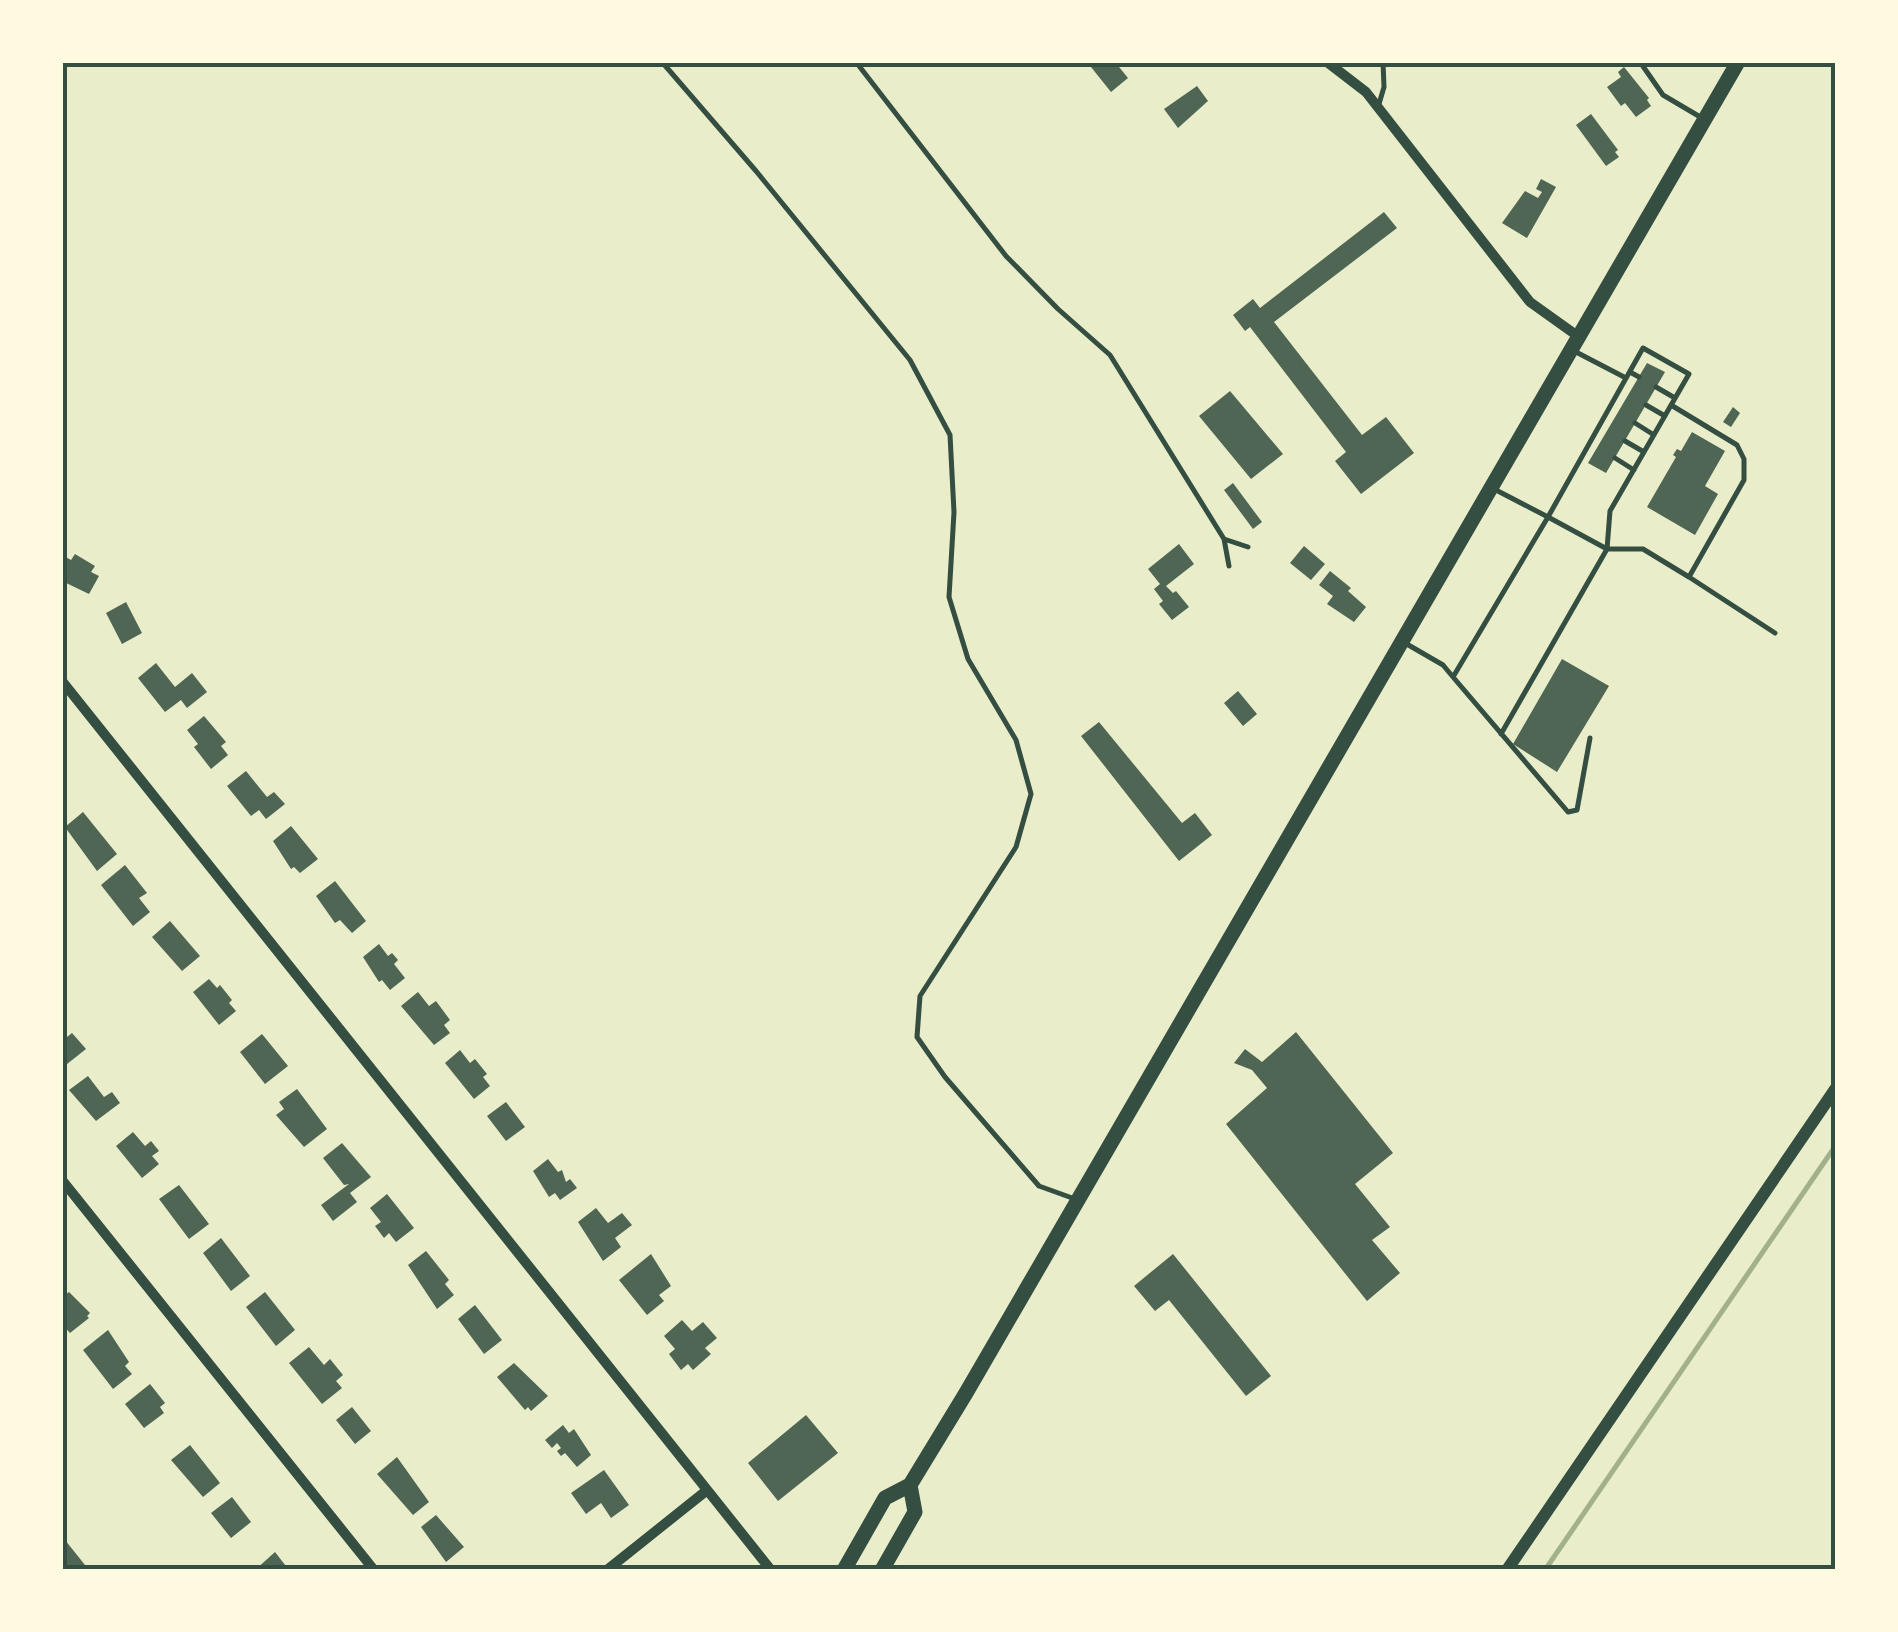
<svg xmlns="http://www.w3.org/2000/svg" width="1898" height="1632" viewBox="0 0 1898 1632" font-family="'Noto Sans',sans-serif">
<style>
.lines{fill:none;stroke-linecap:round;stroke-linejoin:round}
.stream{stroke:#a3b18a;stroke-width:5}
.building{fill:#4f6655}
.service{stroke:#344e41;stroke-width:5}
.minor{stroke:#344e41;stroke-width:10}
.tertiary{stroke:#344e41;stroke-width:12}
.primary{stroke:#344e41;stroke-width:15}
.neatline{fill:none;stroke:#344e41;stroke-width:4}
</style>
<rect width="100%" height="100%" fill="#e9edc9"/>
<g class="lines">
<!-- stream -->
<path class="stream" d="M1545,1570l291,-425"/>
</g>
<!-- building -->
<path class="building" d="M1087,62h28l13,16 -17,14z
M1624,67l25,31 -2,2 4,6 -15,11 -11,-14 -4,3 -14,-19 14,-10 -3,-5z
M1197,86l11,15 -30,27 -14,-19z
M1591,114l27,36 -3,2 4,5 -13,9 -30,-41z
M1541,179l15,8 -29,51 -25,-15 23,-32 13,7 4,-6 -6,-3z
M1384,212l13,16 -123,94 88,113 24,-18 28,36 -53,41 -26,-33 11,-9 -96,-125 -5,4 -12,-16 20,-16 7,9z
M1647,363l18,9 -59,101 -18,-10z
M1230,391l53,63 -32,25 -52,-63z
M1733,407l7,6 -9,14 -8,-5z
M1692,432l33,19 -20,35 13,8 -23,41 -48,-28 29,-50 -3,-2 4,-6 4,2z
M1233,483l29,39 -9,7 -29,-39z
M1179,544l15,20 -28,22 7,7 3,-2 13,16 -17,13 -13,-16 4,-3 -9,-12 6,-5 -12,-15z
M1304,546l21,18 -14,16 -21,-17z
M75,554l20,12 -4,6 8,4 -10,18 -27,-13v-26l9,5z
M1330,571l21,17 -3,3 18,16 -12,15 -27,-18 6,-8 -14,-11z
M126,602l16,31 -20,11 -16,-31z
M1562,659l47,27 -52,86 -44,-28z
M156,663l19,24 17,-14 15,19 -20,16 -6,-8 -16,12 -27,-34z
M1238,691l19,23 -14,12 -19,-23z
M204,716l22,26 -5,4 7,9 -17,14 -17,-22 4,-3 -11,-14z
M1099,722l83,101 13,-10 17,22 -33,26 -98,-125z
M246,771l21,26 7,-5 11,12 -19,15 -7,-9 -8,6 -24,-30z
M83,812l34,42 -20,17 -32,-44z
M291,826l27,33 -18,14 -6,-6 -3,2 -18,-28z
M125,865l22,28 -8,5 11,14 -17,14 -32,-41z
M335,881l31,40 -14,12 -12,-13 -5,3 -19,-27z
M170,921l30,35 -18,15 -30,-34z
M379,944l9,12 4,-3 6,7 -4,4 11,14 -15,12 -8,-10 -3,2 -16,-25z
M209,979l8,9 3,-3 12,15 -3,3 7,8 -17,14 -26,-33z
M418,992l11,14 7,-5 14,19 -6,5 6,8 -16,12 -33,-39z
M1296,1032l97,121 -38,31 35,43 -18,13 28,33 -33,28 -141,-177 41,-36 -15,-18 -18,-7 11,-14 17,13z
M72,1033l14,16 -24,19v-27z
M262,1034l26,32 -23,18 -25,-32z
M460,1050l10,13 5,-4 12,15 -4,3 7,9 -16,13 -29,-36z
M88,1076l16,21 8,-5 8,11 -24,18 -27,-31z
M297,1089l30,40 -23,18 -28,-32 8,-6 -5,-7z
M506,1102l19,25 -19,14 -19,-25z
M133,1132l12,14 6,-5 8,10 -7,5 7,8 -17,14 -26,-32z
M342,1143l29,34 -21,16 7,9 -24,19 -12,-16 28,-21 -5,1 -21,-27z
M548,1159l10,13 4,-2 4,12 4,-3 7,9 -17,12 -5,-7 -6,4 -16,-26z
M179,1185l30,39 -20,15 -30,-40z
M387,1194l27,34 -18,14 -7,-9 -5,5 -9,-12 6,-4 -11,-14z
M596,1208l12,15 14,-10 10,12 -17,13 6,9 -18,14 -25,-39z
M221,1238l29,38 -19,15 -28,-38z
M426,1251l23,29 -4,4 9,11 -17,14 -29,-44z
M651,1254l20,32 -12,9 5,6 -17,14 -28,-35z
M1173,1254l98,122 -25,20 -77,-96 -14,11 -21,-25z
M69,1292l21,21 -3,3 2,2 -19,15 -8,-9v-27z
M265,1292l30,38 -19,16 -30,-39z
M475,1305l27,35 -18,14 -26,-35z
M682,1320l10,11 11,-9 14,16 -12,10 6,6 -18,16 -5,-6 -7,6 -12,-16 6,-5 -11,-13z
M108,1330l21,32 -4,4 7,8 -19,15 -30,-39z
M309,1347l15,18 6,-6 13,16 -7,6 6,7 -20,16 -33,-41z
M514,1363l34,33 -17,15 -3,-4 -3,3 -28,-33z
M150,1384l15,19 -5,4 4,6 -20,15 -19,-24z
M352,1407l19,24 -16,13 -19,-24z
M806,1415l32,38 -60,48 -30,-38z
M563,1425l6,8 5,-4 17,26 -14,12 -12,-14 -4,3 -4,-5 4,-3 -4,-5 -5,5 -7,-8z
M190,1445l30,38 -17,14 -32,-37z
M397,1457l32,45 -16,13 -36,-41z
M604,1470l25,35 -18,13 -10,-15 -15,11 -15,-21z
M232,1497l19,25 -20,16 -20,-25z
M436,1515l28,32 -18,15 -25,-35z
M65,1540l24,30h-27z
M275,1552l14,18h-34z"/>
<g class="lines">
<!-- service -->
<path class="service" d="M662,62l94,109 154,189 40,75 4,77 -5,85 19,62 48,81 15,54 -15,53 -96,149 -3,41 28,40 94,109 36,13
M856,62l150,194 52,53 52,46 114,184
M1640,62l23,33 39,23
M1379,104l5,-17 -1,-25
M1576,352l50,26
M1630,372l9,5
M1656,387l19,11
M1646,405l19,11
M1635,423l19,12
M1625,441l19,11
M1615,458l19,12
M1494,489l54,28 95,-169 46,26 -79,137 -3,38h36l46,28 55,-97v-21l-7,-14 -66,-40
M1229,566l-5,-27 24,8
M1689,577l86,56
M1405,643l38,22 10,12 95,-160 59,32 -106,185
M1453,677l115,135 9,-2 13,-72"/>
<!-- minor -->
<path class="minor" d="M1327,62l39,30 164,210 49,35
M62,681l709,889
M62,1180l312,390
M607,1570l99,-79"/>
<!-- tertiary -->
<path class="tertiary" d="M1507,1570l329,-482"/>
<!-- primary -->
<path class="primary" d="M844,1570l41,-72 25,-13 56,-92 772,-1331
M882,1570l33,-58 -5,-27"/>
</g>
<!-- border -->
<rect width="1898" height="1632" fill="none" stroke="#fefae0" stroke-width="130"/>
<rect x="65" y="65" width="1768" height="1502" class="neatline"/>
</svg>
